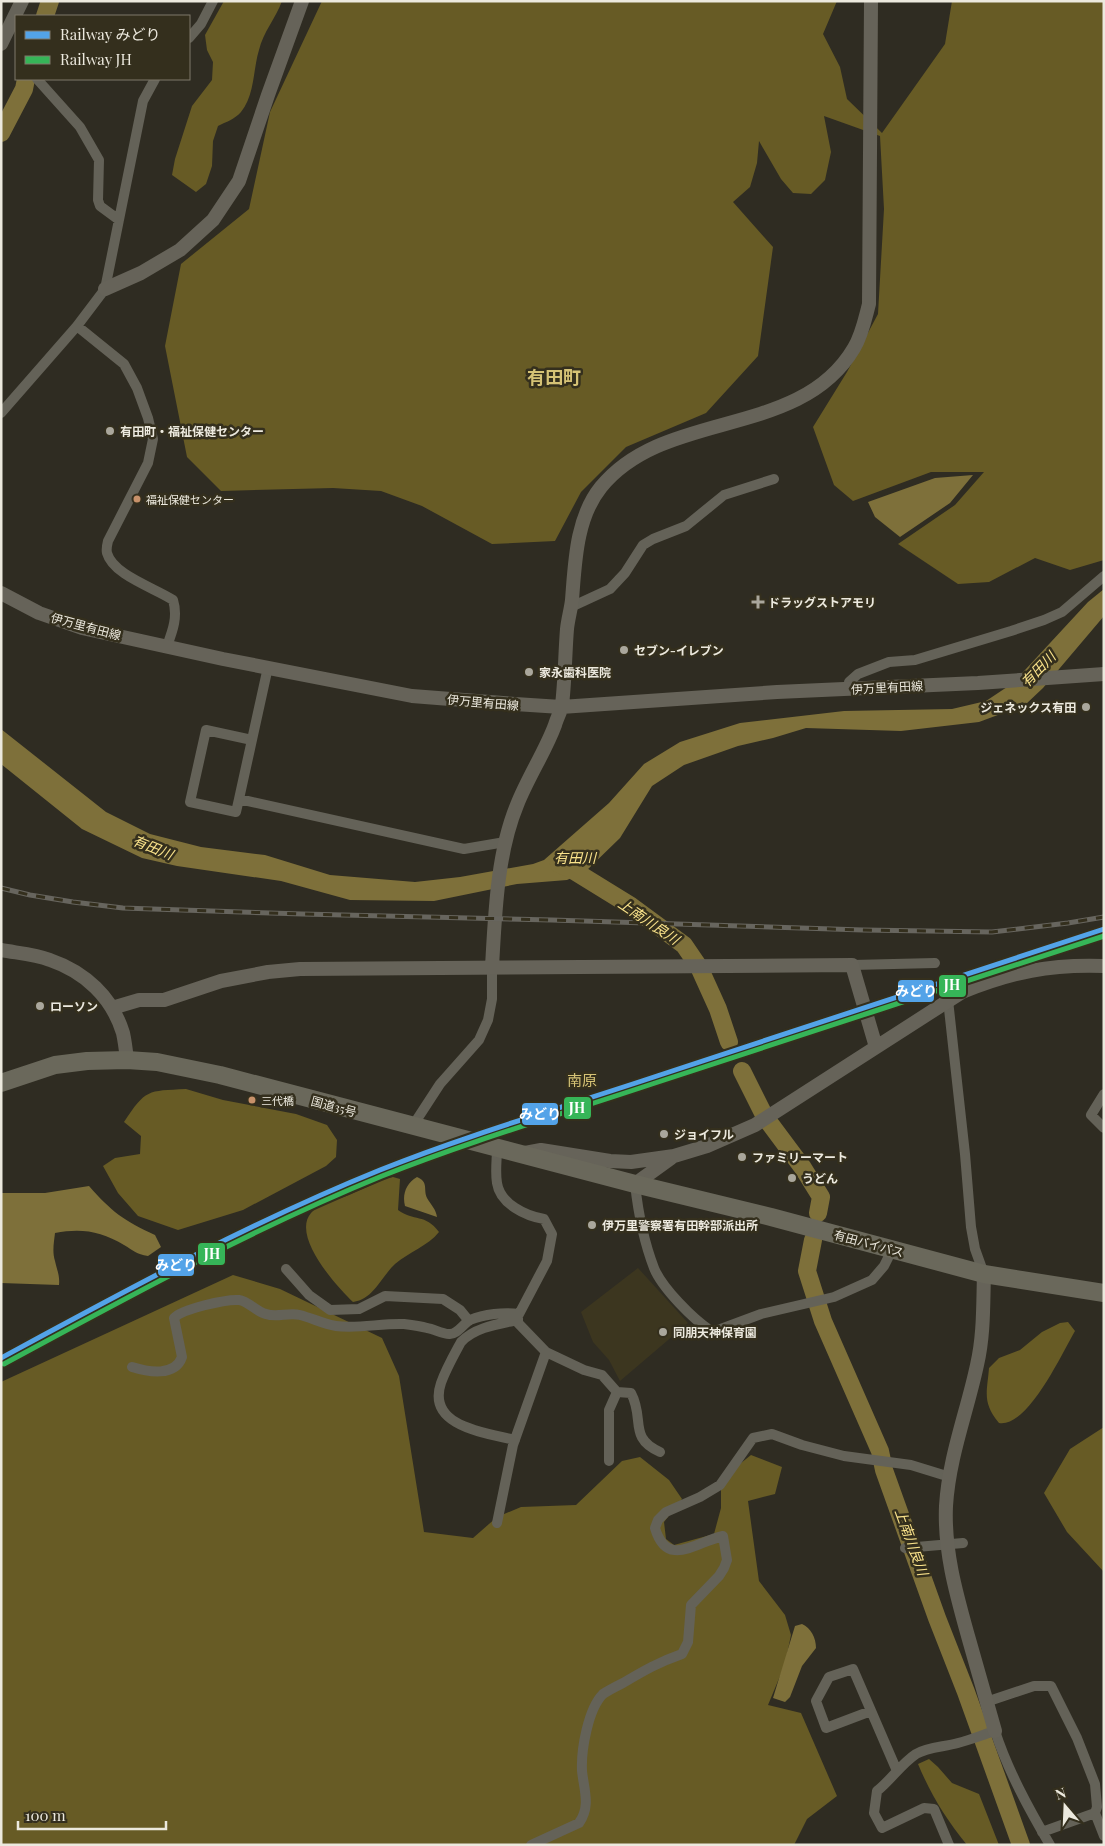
<svg xmlns="http://www.w3.org/2000/svg" width="1105" height="1846" viewBox="0 0 1105 1846" font-family="'Playfair Display','Noto Sans JP',serif">
<style>
.built{fill:#3c361f}
.forest{fill:#675b25}
.water{fill:#7e703a}
.lines{fill:none;stroke-linecap:round;stroke-linejoin:round}
.river{stroke:#7e703a;stroke-width:18}
.street{stroke:#646258;stroke-width:10}
.secondary{stroke:#666359;stroke-width:14}
.highway{stroke:#6a685b;stroke-width:18}
.rail-casing{stroke:#67655e;stroke-width:5}
.rail{stroke:#342f1d;stroke-width:3;stroke-dasharray:9;stroke-linecap:butt}
.rail-1-casing{stroke:#342f1d;stroke-width:9}
.rail-2-casing{stroke:#342f1d;stroke-width:9}
.rail-1{stroke:#53a3e8;stroke-width:5}
.rail-2{stroke:#36b558;stroke-width:5}
.poi-dot{fill:#aaa79c;stroke:#342f1d;stroke-width:2}
.bus-dot{fill:#c7916a;stroke:#342f1d;stroke-width:2}
.labels{text-anchor:middle;dominant-baseline:central;stroke-width:5;stroke-linejoin:round;paint-order:stroke}
.bus-label{font-size:11px;fill:#ece9de;stroke:#342f1d;text-anchor:start}
.poi-label{font-size:12px;font-weight:bold;fill:#ece9de;stroke:#342f1d;text-anchor:start}
.street-label{font-size:12px;fill:#ece9de;stroke:#342f1d}
.water-label{font-size:14px;font-style:italic;fill:#fae38b;stroke:#342f1d}
.quarter-label{font-size:15px;fill:#d5c275;stroke:#342f1d}
.district-label{font-size:18px;font-weight:bold;fill:#d5c275;stroke:#342f1d}
.line-badge{stroke:#342f1d;stroke-width:2}
.badge-label{font-size:14px;text-anchor:middle;font-weight:bold;fill:#fff}
</style>
<rect width="100%" height="100%" fill="#2f2c22"/>
<!-- built -->
<path class="built" d="M638,1268l50,55 -68,58 -11,-21 -16,-18 -12,-30z"/>
<!-- forest -->
<path class="forest" d="M224,1h58c-6,17 -19,31 -23,49 -6,19 -4,45 -18,62 -6,7 -15,10 -23,14l-5,15 -1,25 -6,18 -10,8 -24,-17 3,-16 17,-53 20,-26 1,-18 -6,-12 -2,-15z
M322,1h515l-14,33 17,33 7,32 35,34 63,-89 7,-43h152v559l-34,10 -35,-12 -46,24 -31,2 -60,-40 57,-39 29,-33h-53l-78,29 -19,-16 -21,-58 34,-55 31,-58 6,-105 -4,-73 -56,-20 7,36 -6,28 -14,14 -18,-1 -12,-14 -22,-38 -2,22 -7,24 -17,15 40,45 -15,109 -52,57 -80,34 -45,45 -26,49 -63,3 -70,-38 -41,-15 -48,-3 -112,3 -34,-34 -22,-111 16,-82 68,-55 21,-97z
M186,1089l37,11 73,14 31,11 10,15 -1,17 -10,9 -83,44 -65,20 -40,-14 -20,-23 -15,-27 12,-8 25,-4 1,-18 -17,-14c22,-33 23,-31 62,-33z
M393,1177l7,2 -2,31c16,12 27,3 41,22 -11,14 -30,20 -44,32 -14,13 -21,35 -42,38 -16,-15 -62,-66 -42,-89 8,-10 26,-13 38,-18 12,-5 24,-11 35,-16z
M233,1275l47,14 102,49 17,38 25,156 49,6 24,-21 24,-10 55,-2 46,-44 18,-4 29,23 13,19 -18,23 2,17 8,6 40,-11 7,-26v-29l30,-24 31,12 -7,27 -27,7 11,80 26,34 6,20 -6,29 -17,41 33,8 36,83 -30,23 -13,26h-793v-463z
M1068,1322l7,9c-13,22 -47,97 -76,92 -17,-21 -12,-30 -10,-55l10,-10 21,-8 22,-18 18,-9z
M1104,1427v145l-37,-40 -23,-39 26,-44z
M929,1759l9,8 14,16 27,11 20,51h-32c-21,-26 -36,-50 -49,-81z"/>
<!-- water -->
<path class="water" d="M973,475l-23,28 -50,34 -25,-20 -7,-15 67,-24z
M1104,589v27l-61,72 -18,17 -46,17 -78,9 -95,-3 -33,10 -35,8 -54,19 -32,21 -32,52 -35,34 -18,8 -50,4 -83,17 -84,-1 -69,-19 -104,-15 -35,-8 -60,-29 -81,-65v-35l105,83 44,22 51,13 64,8 65,20 85,7 45,-5 73,-13 11,-4 65,-57 35,-39 36,-22 60,-19 104,-12 108,-2 34,-8 27,-18 75,-81z
M417,1177c12,5 6,12 10,21 4,7 9,11 10,19l-32,-11c-3,-11 1,-23 12,-29z
M89,1186c23,26 34,34 66,49l6,12 -13,9c-12,-2 -14,-5 -24,-11 -23,-14 -43,-17 -69,-12 -1,9 -3,19 0,28 2,9 5,15 4,24l-58,-2v-90h44z
M802,1624c9,4 14,14 14,24l-14,18 -12,31 -5,5 -12,-4 22,-72z"/>
<g class="lines">
<!-- river -->
<path class="river" d="M45,16l5,-15
M1,133l23,-44 2,-10
M559,864l12,5 60,37 53,39 15,22 19,42 11,33
M742,1071l23,46 38,51 18,29 -3,16
M813,1240l-6,31 16,50 57,130 4,19 53,148 29,74 55,153"/>
<!-- street -->
<path class="street" d="M189,38l12,-14 12,-23
M37,79l43,48 19,33 -1,40 2,6 19,14
M77,326l47,38 13,24 11,30 5,21 -5,24 -40,78c-1,4 -2,8 -1,12 6,22 48,35 66,47 5,16 0,30 -6,46
M1,413l76,-87 28,-37 38,-188 12,-22
M571,607l39,-18 15,-16 18,-28 10,-6 33,-13 38,-31 50,-16
M268,667l-29,132 225,50 41,-7
M849,689v-7l9,-8 31,-12 26,-2 96,-29 33,-11 18,-8 42,-36
M239,799l-3,13 -46,-10 16,-72 46,10
M852,965l83,-2
M948,1000l17,154 6,73 4,22 9,25
M1104,1094l-13,21 13,13
M412,1127l28,-43 39,-44 9,-20 4,-21v-32
M497,1148c0,11 -2,24 0,35 3,21 29,33 47,36l8,15 -5,27 -29,55v7l28,29 38,18 18,5 15,17 14,1c14,26 -3,45 29,59
M635,1184c3,27 9,58 19,84 8,20 39,51 57,63l7,-1 43,-16 73,-17 38,-17 12,-14 4,-8 1,-10
M286,1269l23,26 21,15 29,-1 26,-13 58,3 17,11 9,11
M132,1367c16,5 43,10 50,-10l-8,-39c8,-9 52,-19 65,-18 9,1 18,12 27,14 11,4 22,-2 34,1 12,3 23,9 36,11 22,3 46,-3 68,-2 8,1 16,2 23,4 7,1 15,6 22,6 8,1 14,-10 21,-14 14,-6 34,-8 49,-6
M515,1440c-28,-7 -89,-13 -74,-57 5,-14 13,-28 20,-41 14,-15 38,-18 57,-22
M609,1461v-51l8,-18
M497,1523l16,-78 33,-93
M905,1548l58,-5
M986,1702l48,-16h17l26,52 18,46 2,23 -2,6 9,23
M871,1711l-45,17 -10,-27 13,-24 24,-8 44,102
M1042,1832l53,-19
M531,1845l48,-22c12,-17 5,-33 3,-52 -1,-21 6,-62 21,-77 6,-4 14,-8 20,-11 22,-13 36,-21 59,-29l6,-12 3,-37 28,-29 5,-8 3,-8 -4,-24c-27,6 -56,33 -68,-8l3,-8 8,-8 34,-15 20,-12 33,-47 19,-4 30,11 42,11 67,9 39,12
M949,1845l-15,-36 -10,-1 -42,20 -8,-15 3,-22c14,-11 24,-27 39,-37 12,-7 28,-7 42,-11 12,-3 24,-8 37,-12 13,40 34,78 55,114"/>
<!-- secondary -->
<path class="secondary" d="M1,44l21,-43
M105,289l36,-16 39,-23 33,-30 26,-39 29,-86 34,-94
M1,593l38,20 43,15 141,31 189,37 103,8 46,3 216,-15 201,-9 126,-9
M1,950c16,3 34,4 49,10 35,12 62,37 73,73 2,9 3,18 4,27
M492,967c3,-52 5,-114 25,-162 11,-28 28,-53 38,-80 2,-7 6,-14 7,-20 3,-25 3,-51 5,-76 1,-10 4,-20 5,-29 3,-38 4,-82 29,-113 64,-79 199,-47 253,-139 8,-13 11,-29 15,-44l2,-303
M112,1008l27,-8h25l57,-19 47,-9 32,-3 552,-4 24,82
M525,1153l16,-3 69,11 21,1 43,-6 33,-10 48,-21 207,-133c49,-20 88,-28 142,-26
M635,1184l36,-26
M984,1274c-1,31 0,61 -7,91 -10,47 -28,92 -31,141 -2,45 10,87 22,130 9,32 18,63 27,95"/>
<!-- highway -->
<path class="highway" d="M1,1083l54,-18 32,-4 40,-1 30,2 63,13 415,109 136,33 213,57 120,19"/>
<!-- rail casing -->
<g class="rail-casing">
<path id="rail" d="M1,888l29,7 43,7 50,6 179,6 250,6 311,10 129,2 76,-9 36,-6"/>
</g>
<!-- rail -->
<use href="#rail" class="rail"/>
<!-- rail-1 casing -->
<g class="rail-1-casing">
<path id="rail-1" d="M1,1358c124,-67 248,-135 379,-188 90,-36 184,-63 277,-94 149,-49 298,-98 447,-147"/>
</g>
<!-- rail-2 casing -->
<g class="rail-2-casing">
<path id="rail-2" d="M4,1364c124,-67 248,-135 378,-188 88,-35 180,-62 270,-92 151,-49 301,-99 452,-148"/>
</g>
<!-- rail-1 -->
<use href="#rail-1" class="rail-1"/>
<!-- rail-2 -->
<use href="#rail-2" class="rail-2"/>
</g>
<!-- markers -->
<g class="poi-dot">
<circle cx="110" cy="431" r="5"/>
<path d="M755.5 594.5h5v5h5v5h-5v5h-5v-5h-5v-5h5z"/>
<circle cx="624" cy="650" r="5"/>
<circle cx="529" cy="672" r="5"/>
<circle cx="1086" cy="707" r="5"/>
<circle cx="40" cy="1006" r="5"/>
<circle cx="664" cy="1134" r="5"/>
<circle cx="742" cy="1157" r="5"/>
<circle cx="792" cy="1178" r="5"/>
<circle cx="592" cy="1225" r="5"/>
<circle cx="663" cy="1332" r="5"/>
</g>
<g class="bus-dot">
<circle cx="137" cy="499" r="4.5"/>
<circle cx="252" cy="1100" r="4.5"/>
</g>
<g class="labels">
<!-- bus labels -->
<g class="bus-label">
<text x="146" y="499">福祉保健センター</text>
<text x="261" y="1100">三代橋</text>
</g>
<!-- poi labels -->
<g class="poi-label">
<text x="120" y="431">有田町・福祉保健センター</text>
<text x="768" y="602">ドラッグストアモリ</text>
<text x="634" y="650">セブン-イレブン</text>
<text x="539" y="672">家永歯科医院</text>
<text x="1076" y="707" text-anchor="end">ジェネックス有田</text>
<text x="50" y="1006">ローソン</text>
<text x="674" y="1134">ジョイフル</text>
<text x="752" y="1157">ファミリーマート</text>
<text x="802" y="1178">うどん</text>
<text x="602" y="1225">伊万里警察署有田幹部派出所</text>
<text x="673" y="1332">同朋天神保育園</text>
</g>
<!-- street labels -->
<g class="street-label">
<text transform="translate(86 626) rotate(15)">伊万里有田線</text>
<text transform="translate(887 687) rotate(-3)">伊万里有田線</text>
<text transform="translate(483 702) rotate(5)">伊万里有田線</text>
<text transform="translate(334 1106) rotate(15)">国道35号</text>
<text transform="translate(869 1243) rotate(15)">有田バイパス</text>
</g>
<!-- water labels -->
<g class="water-label">
<text transform="translate(1038 669) rotate(-46)">有田川</text>
<text transform="translate(153 847) rotate(22)">有田川</text>
<text x="575" y="857">有田川</text>
<text transform="translate(649 921) rotate(34)">上南川良川</text>
<text transform="translate(912 1542) rotate(70)">上南川良川</text>
</g>
<!-- quarter labels -->
<g class="quarter-label">
<text x="582" y="1080">南原</text>
</g>
<!-- district labels -->
<g class="district-label">
<text x="554" y="377">有田町</text>
</g>
</g>
<g class="line-badge">
<rect x="938" y="974" width="29" height="24" rx="5" fill="#36b558"/>
<rect x="897" y="979" width="38" height="24" rx="5" fill="#53a3e8"/>
<rect x="563" y="1096" width="29" height="24" rx="5" fill="#36b558"/>
<rect x="521" y="1102" width="38" height="24" rx="5" fill="#53a3e8"/>
<rect x="197" y="1242" width="29" height="24" rx="5" fill="#36b558"/>
<rect x="157" y="1253" width="38" height="24" rx="5" fill="#53a3e8"/>
</g>
<g class="badge-label">
<text x="952" y="990">JH</text>
<text x="916" y="996">みどり</text>
<text x="577" y="1113">JH</text>
<text x="540" y="1119">みどり</text>
<text x="212" y="1259">JH</text>
<text x="176" y="1270">みどり</text>
</g>
<!-- border -->
<rect width="1105" height="1846" fill="none" stroke="#ece9de" stroke-width="5"/>
<!-- legend -->
<rect x="15" y="15" width="175" height="65" fill="#342f1d" stroke="#7e796a"/>
<rect x="25" y="31" width="25" height="8" fill="#53a3e8" stroke="#7e796a"/>
<text x="60" y="40" font-size="15" fill="#ece9de">Railway みどり</text>
<rect x="25" y="56" width="25" height="8" fill="#36b558" stroke="#7e796a"/>
<text x="60" y="65" font-size="15" fill="#ece9de">Railway JH</text>
<!-- north arrow -->
<g transform="translate(1065 1806) rotate(341)" stroke="#342f1d" stroke-width="4" paint-order="stroke">
<path d="M0-4L9 19L0 12L-9 19Z" fill="#ece9de"/>
<text y="-8" font-size="14" font-weight="bold" text-anchor="middle" fill="#ece9de">N</text>
</g>
<!-- scale -->
<path d="M18 1821v8h148v-8" fill="none" stroke="#ece9de" stroke-width="2.5"/>
<text x="25" y="1821" font-size="15" fill="#ece9de" stroke="#342f1d" stroke-width="4" paint-order="stroke">100 m</text>
</svg>
